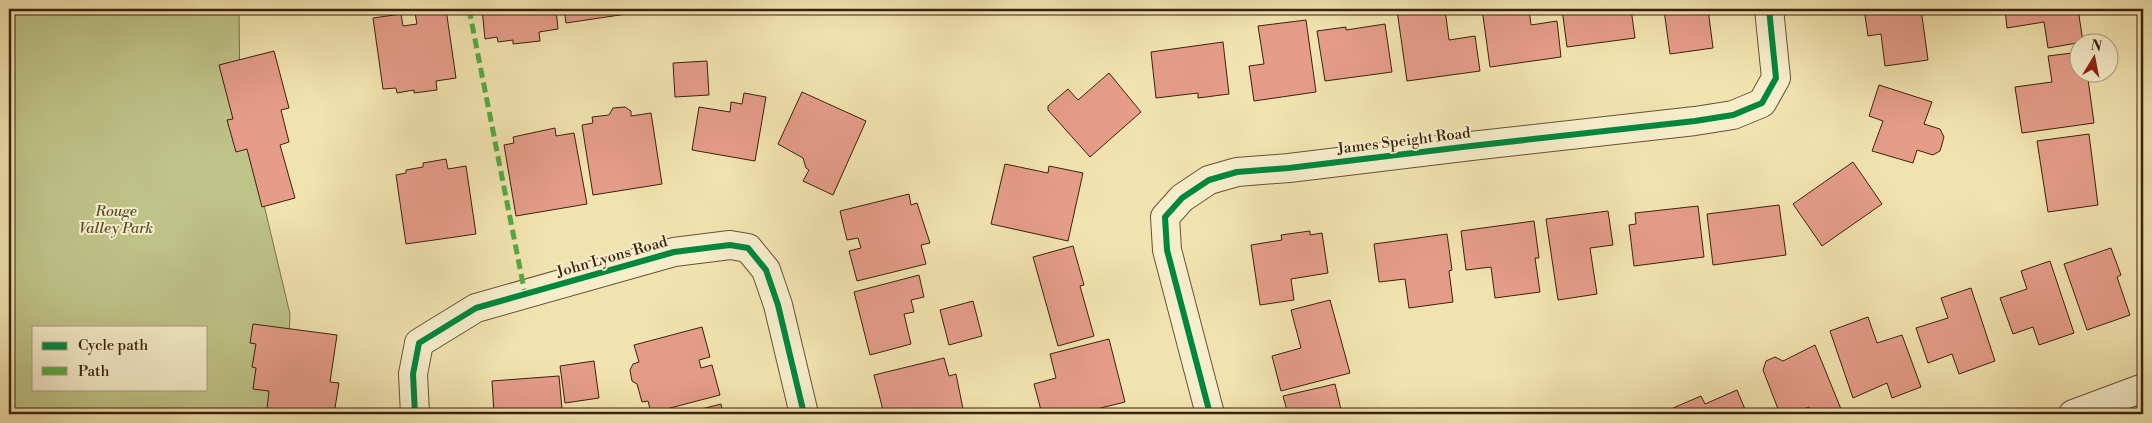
<svg xmlns="http://www.w3.org/2000/svg" width="2152" height="423" viewBox="0 0 2152 423" font-family="'Libre Bodoni',serif">
<style>
.green{fill:#bec388;stroke:#7c724c;fill-rule:evenodd}
.building{fill:#e59d89;stroke:#3b210f}
.lines{fill:none;stroke-linecap:round;stroke-linejoin:round}
.minor-casing{stroke:#685237;stroke-width:30}
.tertiary-casing{stroke:#685237;stroke-width:30}
.minor{stroke:#f6edcb;stroke-width:28}
.tertiary{stroke:#f6edcb;stroke-width:28}
.quiet{stroke:#55aa41;stroke-width:5;stroke-dasharray:10 5;stroke-linecap:butt}
.cycleway-casing{stroke:#f6edcb;stroke-width:9}
.cycleway{stroke:#00873e;stroke-width:6}
.labels{text-anchor:middle;dominant-baseline:central;stroke-width:4;stroke-linejoin:round;paint-order:stroke}
.street-label{font-size:15px;fill:#3b210f;stroke:#f6edcb}
.park-label{font-size:15px;font-style:italic;fill:#5c4a2d;stroke:#f6edcb}
</style>
<rect width="100%" height="100%" fill="#f1e3af"/>
<filter id="stains"><feTurbulence type="fractalNoise" baseFrequency=".004" numOctaves="4"/><feColorMatrix values="0 0 0 0 .2 0 0 0 0 .09 0 0 0 0 .02 0 0 0 .5 -.17"/></filter>
<radialGradient id="worn" r=".72"><stop offset=".6" stop-color="#630" stop-opacity="0"/><stop offset="1" stop-color="#630" stop-opacity=".3"/></radialGradient>
<!-- green -->
<path class="green" d="M9,9h230l1,95 50,210 -1,24 -13,45v31h-267zM34,327h172v62h-172z"/>
<!-- building -->
<path class="building" d="M446,9l10,69 -20,3 1,9 -23,3v-3l-17,3 -1,-5 -13,1 -10,-71 28,-4 2,12 14,-2 -2,-11z
M482,9h74l2,20 -19,3 1,9 -27,3v-4l-15,2 -1,-5 -12,2z
M564,9h75l1,3 -74,11z
M1408,9h37l4,31 26,-4 5,35 -73,10 -10,-71z
M1482,9h47l2,16 26,-4 4,36 -71,10z
M1562,9h69l4,29 -68,9z
M1650,9h58l5,39 -43,6 -6,-44 -13,2z
M1864,9h57l7,51 -43,6 -4,-32 -13,2z
M2005,9h73l5,33 -35,6 -4,-26 -37,6z
M1306,20l10,72 -62,9 -5,-35 15,-2 -6,-38z
M1385,24l7,48 -67,9 -8,-50 29,-4v3z
M1223,42l6,52 -31,4v-5l-42,5 -5,-46z
M274,51l15,57 -8,2 8,32 -9,3 15,53 -33,9 -15,-58 -11,3 -9,-32 6,-1 -14,-54z
M2080,52v20h7l7,51 -72,10 -7,-46 37,-5 -4,-26z
M707,61l2,34 -34,2 -2,-34z
M1109,73l32,39 -51,45 -42,-47v-4l20,-17 10,11z
M1879,85l53,17 -8,22 16,5 4,8 -4,14 -7,4 -16,-5 -4,13 -41,-12 11,-30 -14,-5z
M802,92l64,29 -33,74 -30,-14 6,-11 -3,-2 -3,-10 -25,-14z
M744,93l22,4 -11,64 -63,-11 7,-43 31,5 1,-10 11,2z
M625,107l6,4v5l20,-3 11,71 -69,11 -11,-70 11,-2 -1,-6 17,-2 4,-7z
M555,128l1,8 18,-3 13,71 -71,12 -12,-71 10,-2 -1,-6z
M2089,134l9,71 -50,7 -11,-71z
M446,159l2,10 18,-3 10,68 -70,10 -10,-69 10,-2v-3l17,-3v-4z
M1853,162l29,42 -60,42 -29,-42z
M1005,164l43,9 1,-7 34,7 -15,68 -77,-17z
M909,194l2,11 6,-2 13,40 -9,2 5,19 -69,17 -8,-30 12,-3 -3,-10 -11,2 -7,-29z
M1779,205l7,50 -73,10 -6,-51z
M1698,206l6,51 -70,9 -5,-41 7,-1 -1,-11z
M1608,211l5,34 -23,3 7,46 -39,6 -12,-81z
M1534,221l5,37h-4l5,34 -45,6 -4,-31 -25,3 -5,-39z
M1310,231v4l12,-2 6,40 -37,6 3,21 -34,5 -9,-60 31,-5 -1,-5z
M1447,234l5,36 -3,1 4,31 -44,6 -4,-29 -26,3 -5,-38z
M1073,246l11,39 -4,1 14,50 -36,10 -25,-89z
M2111,248l10,27 -4,2 13,38 -43,15 -23,-66z
M2050,261l24,72 -35,12 -6,-18 -20,7 -13,-36 27,-9 -6,-18z
M919,275l5,22 -13,3 3,12 -10,2 7,30 -41,11 -16,-63z
M1971,288l24,73 -36,13 -7,-20 -24,9 -12,-35 32,-10 -7,-20z
M1330,300l20,73 -69,18 -9,-35 29,-8 -10,-38z
M973,301l9,35 -33,9 -9,-35z
M1868,317l9,26 25,-8 19,52 -29,11 -5,-15 -34,15 -23,-67z
M253,324l84,11 -7,47 9,1 -5,31h-31l-36,-5 2,-18 -16,-2 3,-21 -4,-1 4,-23 -6,-1z
M702,327l8,30 -11,3 2,8 11,-3 8,30 -69,18 -3,-12 -6,1 -5,-18 -5,-3 -2,-11 3,-6 6,-2 -5,-17z
M1109,339l16,63 -49,12h-34l-8,-30 22,-6 -6,-24z
M1815,345l28,69h-31l-3,-7 -19,7h-10l-17,-44 3,-9 9,-4 8,4z
M944,358l5,18 7,-2 8,40h-80l-10,-39z
M594,361l5,37 -34,5 -5,-37z
M559,376l3,33 -20,2v3h-48l-2,-33z
M1335,384l7,30h-54l-5,-18z
M1737,390l10,24h-71l-3,-6 28,-12 4,8z
M721,404l2,10h-41z"/>
<g class="lines">
<!-- minor casing -->
<g class="minor-casing">
<path id="minor" d="M415,414l-2,-40 6,-31 57,-35 198,-56 56,-7 18,3 18,22 12,35 26,109
M1210,414l-43,-164 -2,-33 17,-19 27,-18 28,-8 52,-4 182,-22 224,-25 38,-6 29,-12 14,-25 -7,-69"/>
</g>
<!-- tertiary casing -->
<g class="tertiary-casing">
<path id="tertiary" d="M2073,414l70,-26"/>
</g>
<!-- minor -->
<use href="#minor" class="minor"/>
<!-- tertiary -->
<use href="#tertiary" class="tertiary"/>
<!-- quiet -->
<path class="quiet" d="M469,9l56,285"/>
<!-- cycleway casing -->
<g class="cycleway-casing">
<path id="cycleway" d="M415,414l-2,-40 6,-31 57,-35 198,-56 56,-7 18,3 18,22 12,35 26,109
M1210,414l-43,-164 -2,-33 17,-19 27,-18 28,-8 52,-4 182,-22 224,-25 38,-6 29,-12 14,-25 -7,-69"/>
</g>
<!-- cycleway -->
<use href="#cycleway" class="cycleway"/>
</g>
<g class="labels">
<!-- street labels -->
<g class="street-label">
<text transform="translate(1404 141) rotate(-7)">James Speight Road</text>
<text transform="translate(612 257) rotate(-16)">John Lyons Road</text>
</g>
<!-- park labels -->
<g class="park-label">
<text x="116" y="211">Rouge<tspan x="116" dy="17">Valley Park</tspan></text>
</g>
</g>
<!-- margin -->
<rect width="2152" height="423" fill="none" stroke="#f1e3af" stroke-width="30"/>
<rect x="10" y="10" width="2132" height="403" fill="none" stroke="#3b210f" stroke-width="2.5"/>
<rect x="15" y="15" width="2122" height="393" fill="none" stroke="#3b210f"/>
<!-- legend -->
<rect x="32" y="326" width="175" height="65" fill="#f6edcb" stroke="#ab9b80"/>
<rect x="42" y="342" width="25" height="8" fill="#00873e" stroke="#ab9b80"/>
<text x="78" y="350" font-size="15" fill="#3b210f">Cycle path</text>
<rect x="42" y="367" width="25" height="8" fill="#55aa41" stroke="#ab9b80"/>
<text x="78" y="376" font-size="15" fill="#3b210f">Path</text>
<!-- north arrow -->
<g transform="translate(2094 58) rotate(10)"><circle r="24" fill="#f6edcb" stroke="#ab9b80"/>
<path d="M0-4L9 19L0 12L-9 19Z" fill="#8f2418"/>
<text y="-8" font-size="14" font-weight="bold" text-anchor="middle" fill="#3b210f">N</text>
</g>
<rect width="100%" height="100%" filter="url(#stains)"/>
<rect width="100%" height="100%" fill="url(#worn)"/>
</svg>
